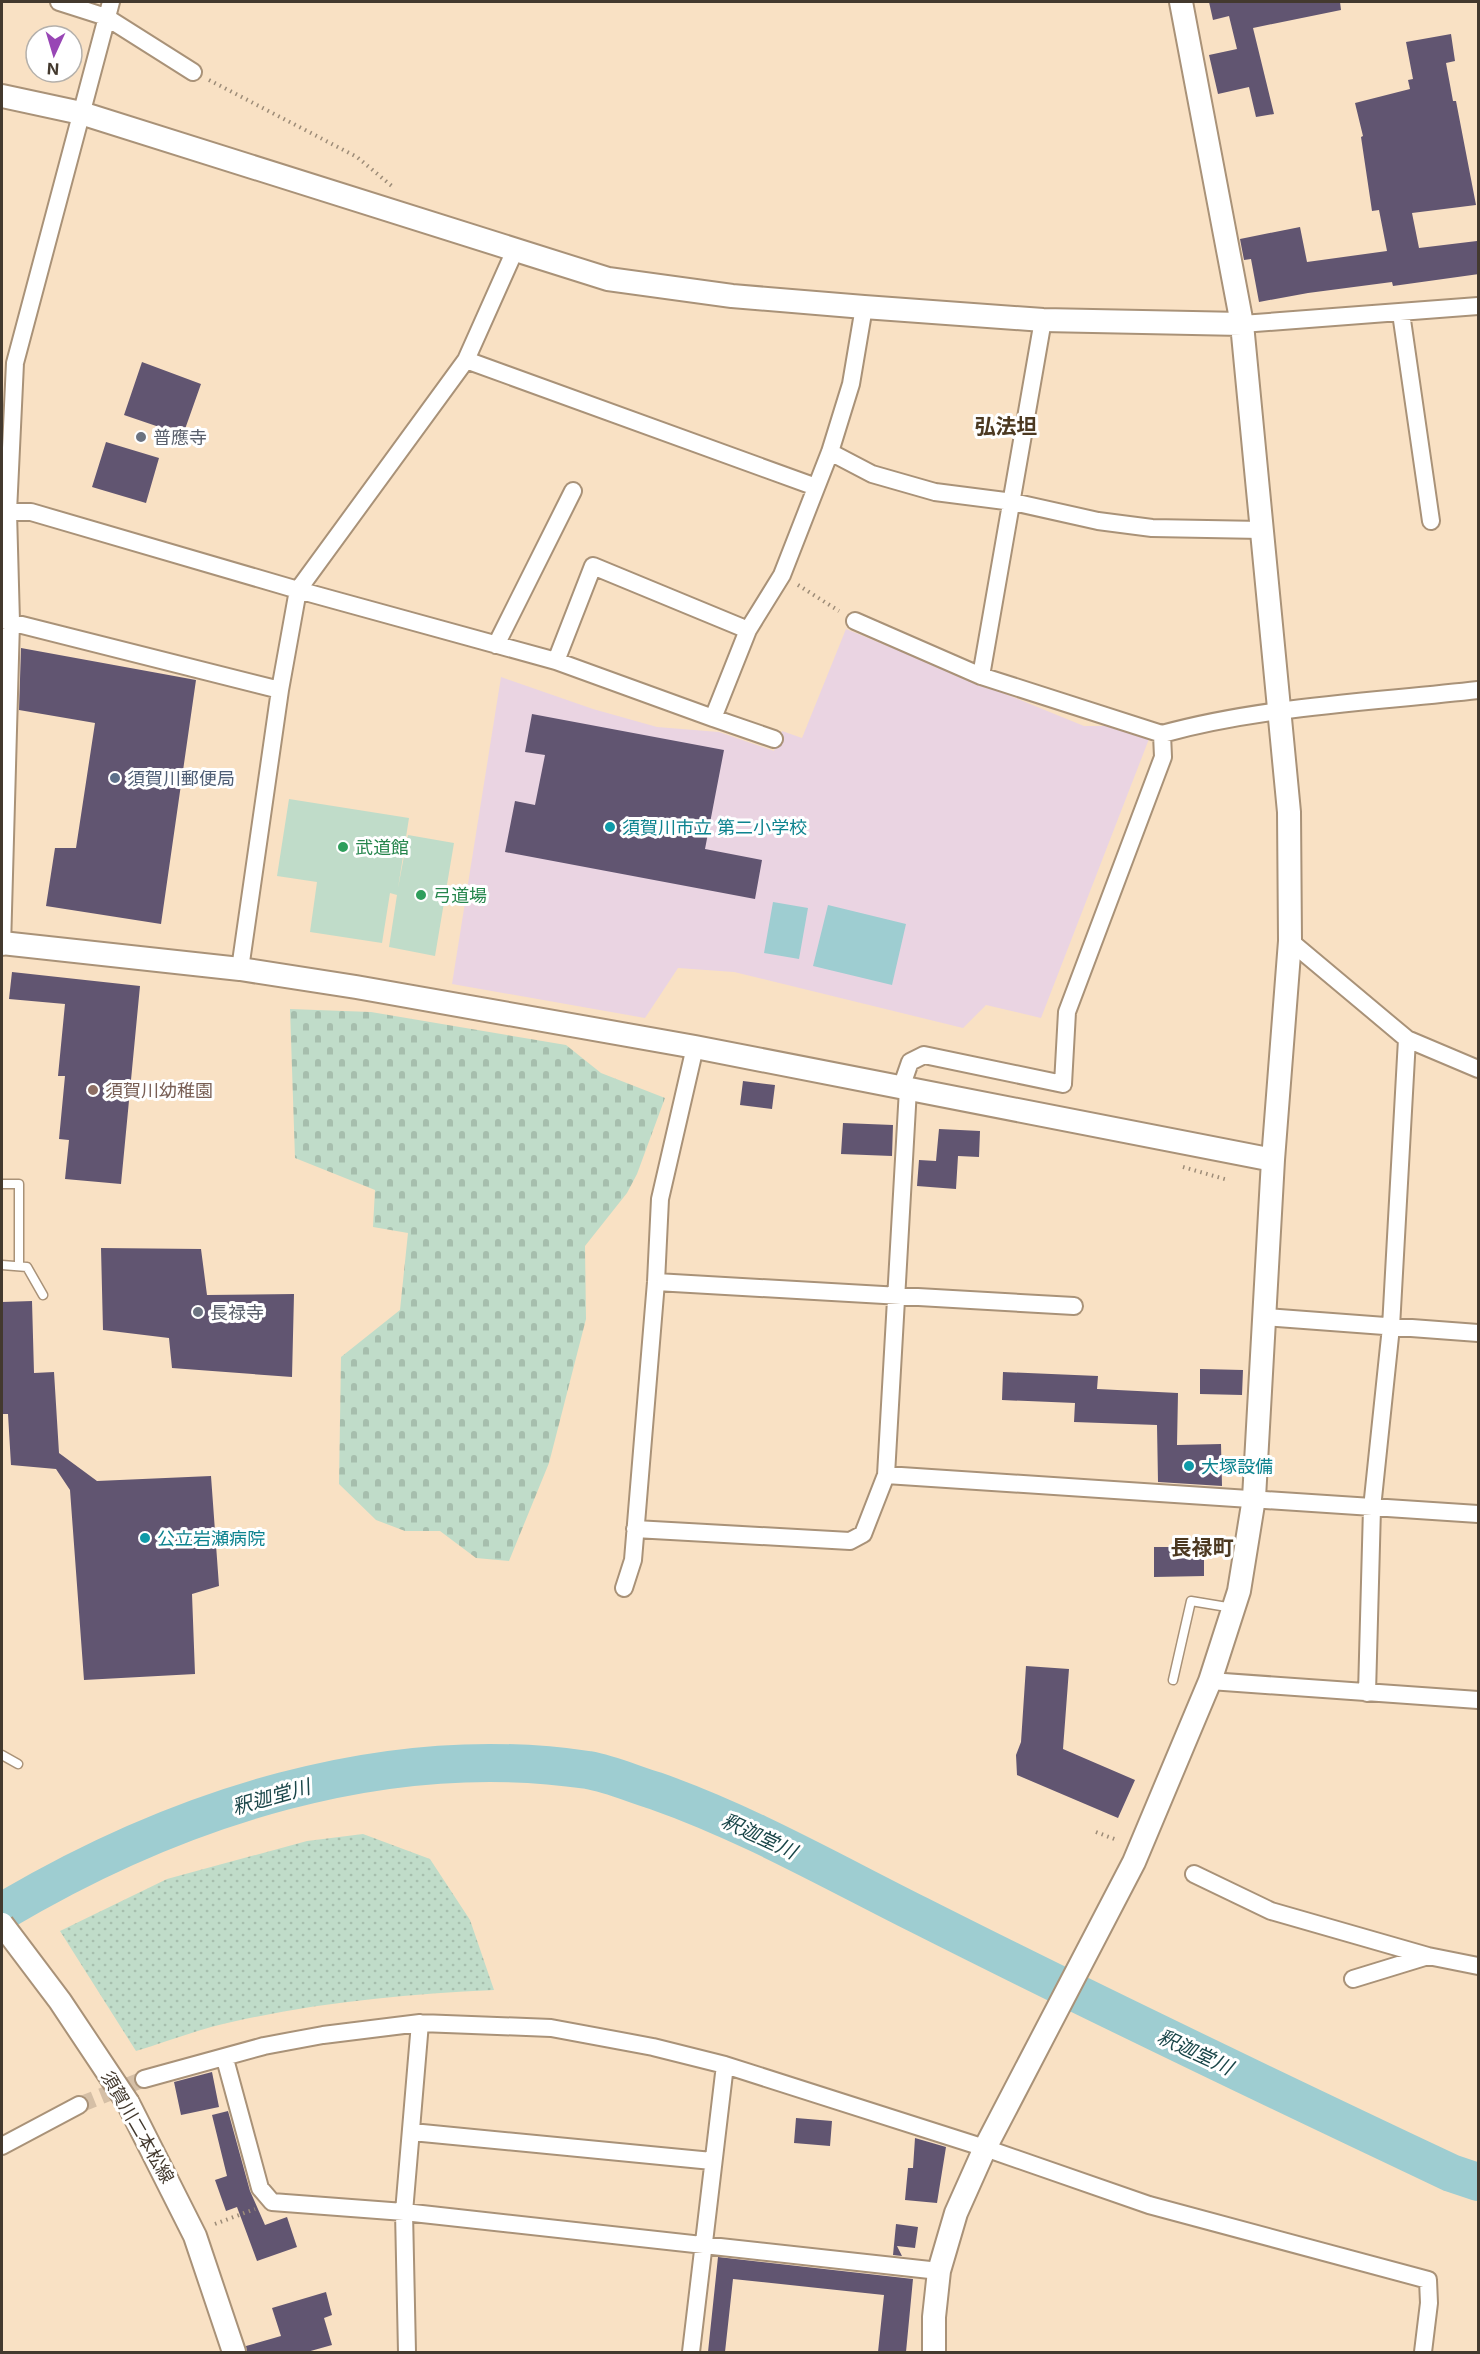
<svg xmlns="http://www.w3.org/2000/svg" width="1480" height="2354" viewBox="0 0 1480 2354" font-family="Inter,'Noto Sans JP',sans-serif">
<style>
.education{fill:#ead4e2}
.grass{fill:url(#grass-dots)}
.cemetery{fill:url(#cemetery-stones)}
.park{fill:#c0dcc9}
.water{fill:#9ecdd1}
.lines{fill:none;stroke-linecap:round;stroke-linejoin:round}
.river{stroke:#9ecdd1;stroke-width:38}
.building{fill:#615571}
.street-tunnel{stroke:#d5bfa6;stroke-width:16;stroke-dasharray:16 8;stroke-linecap:butt}
.lane-casing{stroke:#a99278;stroke-width:11}
.street-casing{stroke:#a99278;stroke-width:20}
.secondary-casing{stroke:#a99278;stroke-width:26}
.path{stroke:#9d8c78;stroke-width:4;stroke-dasharray:1.5 4.5;stroke-linecap:butt}
.lane{stroke:#fff;stroke-width:8}
.street{stroke:#fff;stroke-width:16}
.secondary{stroke:#fff;stroke-width:22}
.secondary-bridge-casing{stroke:#a99278;stroke-width:26;stroke-linecap:butt}
.secondary-bridge{stroke:#fff;stroke-width:22}
.worship-dot{fill:#6b7280;stroke:#fff;stroke-width:2}
.service-dot{fill:#5c6f8a;stroke:#fff;stroke-width:2}
.culture-dot{fill:#0f9aa8;stroke:#fff;stroke-width:2}
.leisure-dot{fill:#2e9e5b;stroke:#fff;stroke-width:2}
.education-dot{fill:#8d6e63;stroke:#fff;stroke-width:2}
.labels{text-anchor:middle;dominant-baseline:central;stroke-width:6;stroke-linejoin:round;paint-order:stroke}
.worship-label{font-size:18px;fill:#5b616d;stroke:#fff;text-anchor:start}
.service-label{font-size:18px;fill:#4e5e75;stroke:#fff;text-anchor:start}
.culture-label{font-size:18px;fill:#0d838f;stroke:#fff;text-anchor:start}
.leisure-label{font-size:18px;fill:#27864d;stroke:#fff;text-anchor:start}
.education-label{font-size:18px;fill:#785e54;stroke:#fff;text-anchor:start}
.street-label{font-size:18px;fill:#43392e;stroke:#fff}
.water-label{font-size:20px;font-style:italic;fill:#1a4649;stroke:#fff}
.quarter-label{font-size:21px;font-weight:bold;fill:#4c3921;stroke:#fff}
</style>
<defs>
<pattern id="grass-dots" width="8" height="8" patternUnits="userSpaceOnUse" patternTransform="scale(1.5)"><rect width="8" height="8" fill="#c0dcc9"/><path d="M2 2h.1M6 6h.1" fill="none" stroke="#a6bead" stroke-width="1.8" stroke-linecap="round"/></pattern>
<pattern id="cemetery-stones" width="16" height="16" patternUnits="userSpaceOnUse" patternTransform="scale(1.5)"><rect width="16" height="16" fill="#c0dcc9"/><path d="M2 7V4a2 2 0 0 1 4 0v3zM10 15v-3a2 2 0 0 1 4 0v3z" fill="#a6bead"/></pattern>
</defs>
<rect width="100%" height="100%" fill="#f9e1c4"/>
<!-- education -->
<path class="education" d="M846,629l238,97h70l-113,292 -55,-13 -23,23 -229,-56 -56,-4 -33,50 -193,-34 49,-307 92,32 64,18 62,5 55,19 8,-20 20,7z"/>
<!-- grass -->
<path class="grass" d="M363,1834l67,25 40,61 24,70c-88,4 -172,12 -258,31 -34,7 -67,20 -100,30l-76,-120 107,-52 140,-38z"/>
<!-- cemetery -->
<path class="cemetery" d="M290,1009l81,3 195,33 35,28 64,25 -28,76 -10,19 -42,53 1,73 -37,144 -40,98 -33,-3 -36,-27h-35l-29,-11 -37,-36 2,-127 59,-47 8,-77 -35,-6 2,-37 -80,-32z"/>
<!-- park -->
<path class="park" d="M289,799l120,19 -11,70 10,-53 46,8 -19,113 -46,-9 8,-52 -7,-2 -8,50 -72,-11 7,-50 -40,-6z"/>
<!-- water -->
<path class="water" d="M773,902l35,6 -9,51 -35,-6z
M828,905l78,19 -14,61 -79,-19z"/>
<g class="lines">
<!-- river -->
<path class="river" d="M2,1912c173,-103 382,-172 586,-142 23,4 45,14 68,21 91,32 177,81 263,124 176,89 354,174 532,258l27,9"/>
</g>
<!-- building -->
<path class="building" d="M1209,2h131l1,8 -88,18 21,86 -18,3 -7,-30 -31,7 -9,-39 28,-6 -8,-33 -16,4z
M1451,34l4,27 -9,2 7,38h3l20,104 -64,8 7,35 58,-7 2,33 -86,12 -1,-4 -84,11 -49,9 -8,-43 -7,1 -4,-21 60,-12 7,35 80,-11 -8,-41 -7,1 -11,-74 2,-1 -8,-33 55,-14 -2,-9 5,-1 -7,-37z
M142,362l59,22 -17,48 -15,-5 -1,3 -44,-15z
M106,442l53,16 -13,45 -54,-16z
M21,648l175,32 -35,244 -115,-18 9,-58h21l19,-125 -76,-13z
M532,714l192,36 -19,99 57,11 -7,39 -250,-47 10,-51 20,4 10,-50 -20,-3z
M12,972l128,14 -19,198 -56,-5 4,-39 -10,-1 6,-63h-7l7,-72 -56,-5z
M743,1081l32,4 -3,24 -32,-4z
M843,1123l50,2 -1,31 -51,-2z
M939,1129l41,2 -1,26 -21,-1 -2,33 -39,-3 2,-26 17,1z
M101,1248l100,1 6,46 87,-1 -2,83 -120,-9 -3,-30 -66,-8z
M32,1301l2,72 20,-1 5,81 38,28 114,-5 8,110 -27,8 3,80 -111,6 -14,-190 -14,-21 -45,-4 -3,-51h-6v-112z
M1200,1369l43,1 -1,25 -42,-1z
M1003,1372l95,4 -1,13 81,4 -1,52 44,-1 1,42 -64,-4 -1,-57 -83,-3 1,-19 -73,-3z
M1154,1547h50v29l-50,1z
M1026,1666l43,3 -6,80 72,31 -17,38 -101,-43 -1,-20 5,-13z
M212,2072l7,35 -38,8 -7,-33z
M228,2111l22,80 15,34 22,-8 10,30 -40,14 -20,-54 -11,4 -11,-31 12,-4 -15,-61z
M796,2118l36,3 -2,25 -36,-3z
M915,2138l31,9 -9,56 -32,-3 3,-32h5z
M896,2224l22,3 -3,21 -18,-2 5,10 -9,-1z
M718,2257l195,22 -7,73h-28l6,-57 -151,-16 -8,73h-17z
M326,2292l6,23 -8,3 8,27 -25,7h-60l-1,-6 35,-10 -9,-28z"/>
<g class="lines">
<!-- street-tunnel -->
<path class="street-tunnel" d="M79,2105l65,-26"/>
<!-- lane casing -->
<g class="lane-casing">
<path id="lane" d="M2,1184h17v82
M2,1265l25,2 16,28
M1173,1680l18,-79 42,7
M2,1755l16,9"/>
</g>
<!-- street casing -->
<g class="street-casing">
<path id="street" d="M59,2l47,15 87,55
M1401,313l30,208
M1242,324l236,-18
M466,360l350,127
M830,452l42,22 63,18 78,10 85,19 54,7 110,2
M8,512h23l267,78 258,71 157,57 35,-88 34,-55 48,-123 21,-68 13,-77
M2,620l278,70
M855,621l126,55 181,58c102,-28 212,-32 316,-44
M496,645l77,-154
M556,661l37,-95 155,64
M981,676l62,-356
M713,718l61,21
M1290,941l117,98 71,30
M2,947l9,-325 -3,-110 7,-149 96,-361
M240,969l40,-279 18,-100 168,-230 50,-112
M901,1088l9,-26 14,-7 139,29 4,-72 96,-255 -1,-23
M656,1282l418,24
M1265,1317l213,16
M886,1475l592,39
M635,1529l215,12 13,-7 23,-59 22,-386
M624,1588l9,-28 23,-278 4,-83 35,-152
M1210,1681l268,19
M1367,1693l5,-185 19,-181 16,-288
M1194,1874l77,37 157,45 50,10
M1353,1979l75,-23
M225,2059l35,129 12,14 132,10 535,59
M144,2079l120,-33 59,-11 97,-12 131,5 102,19 72,18 260,83 164,57 279,75 1,23 -6,49
M412,2132l300,29
M2,2146l77,-41
M407,2352l-3,-140 16,-189
M691,2352l34,-287"/>
</g>
<!-- secondary casing -->
<g class="secondary-casing">
<path id="secondary" d="M2,96l79,17 527,166 124,17 132,11 179,13 199,4
M2,943l238,26 116,18 339,60 578,113
M128,2103l67,133 39,116
M934,2352v-35l5,-46 17,-58 29,-65 149,-286 76,-181 29,-90 15,-93 19,-338 17,-219 -1,-129 -47,-488 -61,-322"/>
</g>
<!-- path -->
<path class="path" d="M209,80l148,77 36,30
M798,585l41,26
M1183,1167l45,13
M1096,1832l21,8
M215,2224l40,-15"/>
<!-- lane -->
<use href="#lane" class="lane"/>
<!-- street -->
<use href="#street" class="street"/>
<!-- secondary -->
<use href="#secondary" class="secondary"/>
<!-- secondary-bridge casing -->
<g class="secondary-bridge-casing">
<path id="secondary-bridge" d="M2,1924l58,77 68,102"/>
</g>
<!-- secondary-bridge -->
<use href="#secondary-bridge" class="secondary-bridge"/>
</g>
<!-- markers -->
<g class="worship-dot">
<circle cx="141" cy="437" r="6"/>
<circle cx="198" cy="1312" r="6"/>
</g>
<circle class="service-dot" cx="115" cy="778" r="6"/>
<g class="culture-dot">
<circle cx="610" cy="827" r="6"/>
<circle cx="1189" cy="1466" r="6"/>
<circle cx="145" cy="1538" r="6"/>
</g>
<g class="leisure-dot">
<circle cx="343" cy="847" r="6"/>
<circle cx="421" cy="895" r="6"/>
</g>
<circle class="education-dot" cx="93" cy="1090" r="6"/>
<g class="labels">
<!-- worship labels -->
<g class="worship-label">
<text x="153" y="437">普應寺</text>
<text x="210" y="1312">長禄寺</text>
</g>
<!-- service labels -->
<g class="service-label">
<text x="127" y="778">須賀川郵便局</text>
</g>
<!-- culture labels -->
<g class="culture-label">
<text x="622" y="827">須賀川市立 第二小学校</text>
<text x="1201" y="1466">大塚設備</text>
<text x="157" y="1538">公立岩瀬病院</text>
</g>
<!-- leisure labels -->
<g class="leisure-label">
<text x="355" y="847">武道館</text>
<text x="433" y="895">弓道場</text>
</g>
<!-- education labels -->
<g class="education-label">
<text x="105" y="1090">須賀川幼稚園</text>
</g>
<!-- street labels -->
<g class="street-label">
<text transform="translate(138 2127) rotate(60)">須賀川二本松線</text>
</g>
<!-- water labels -->
<g class="water-label">
<text transform="translate(271 1797) rotate(-16)">釈迦堂川</text>
<text transform="translate(759 1836) rotate(25)">釈迦堂川</text>
<text transform="translate(1195 2052) rotate(25)">釈迦堂川</text>
</g>
<!-- quarter labels -->
<g class="quarter-label">
<text x="1006" y="426">弘法坦</text>
<text x="1202" y="1547">長禄町</text>
</g>
</g>
<!-- border -->
<rect width="1480" height="2354" fill="none" stroke="#43392e" stroke-width="6"/>
<!-- north arrow -->
<g transform="translate(54 54) rotate(184)"><circle r="28" fill="#ffffff" stroke="#b4b0ab" stroke-width="1.5"/>
<path d="M0-4.5L10 22L0 15L-10 22Z" fill="#9846b5"/>
<text y="-9" font-size="16" font-weight="bold" text-anchor="middle" fill="#43392e">N</text>
</g>
</svg>
